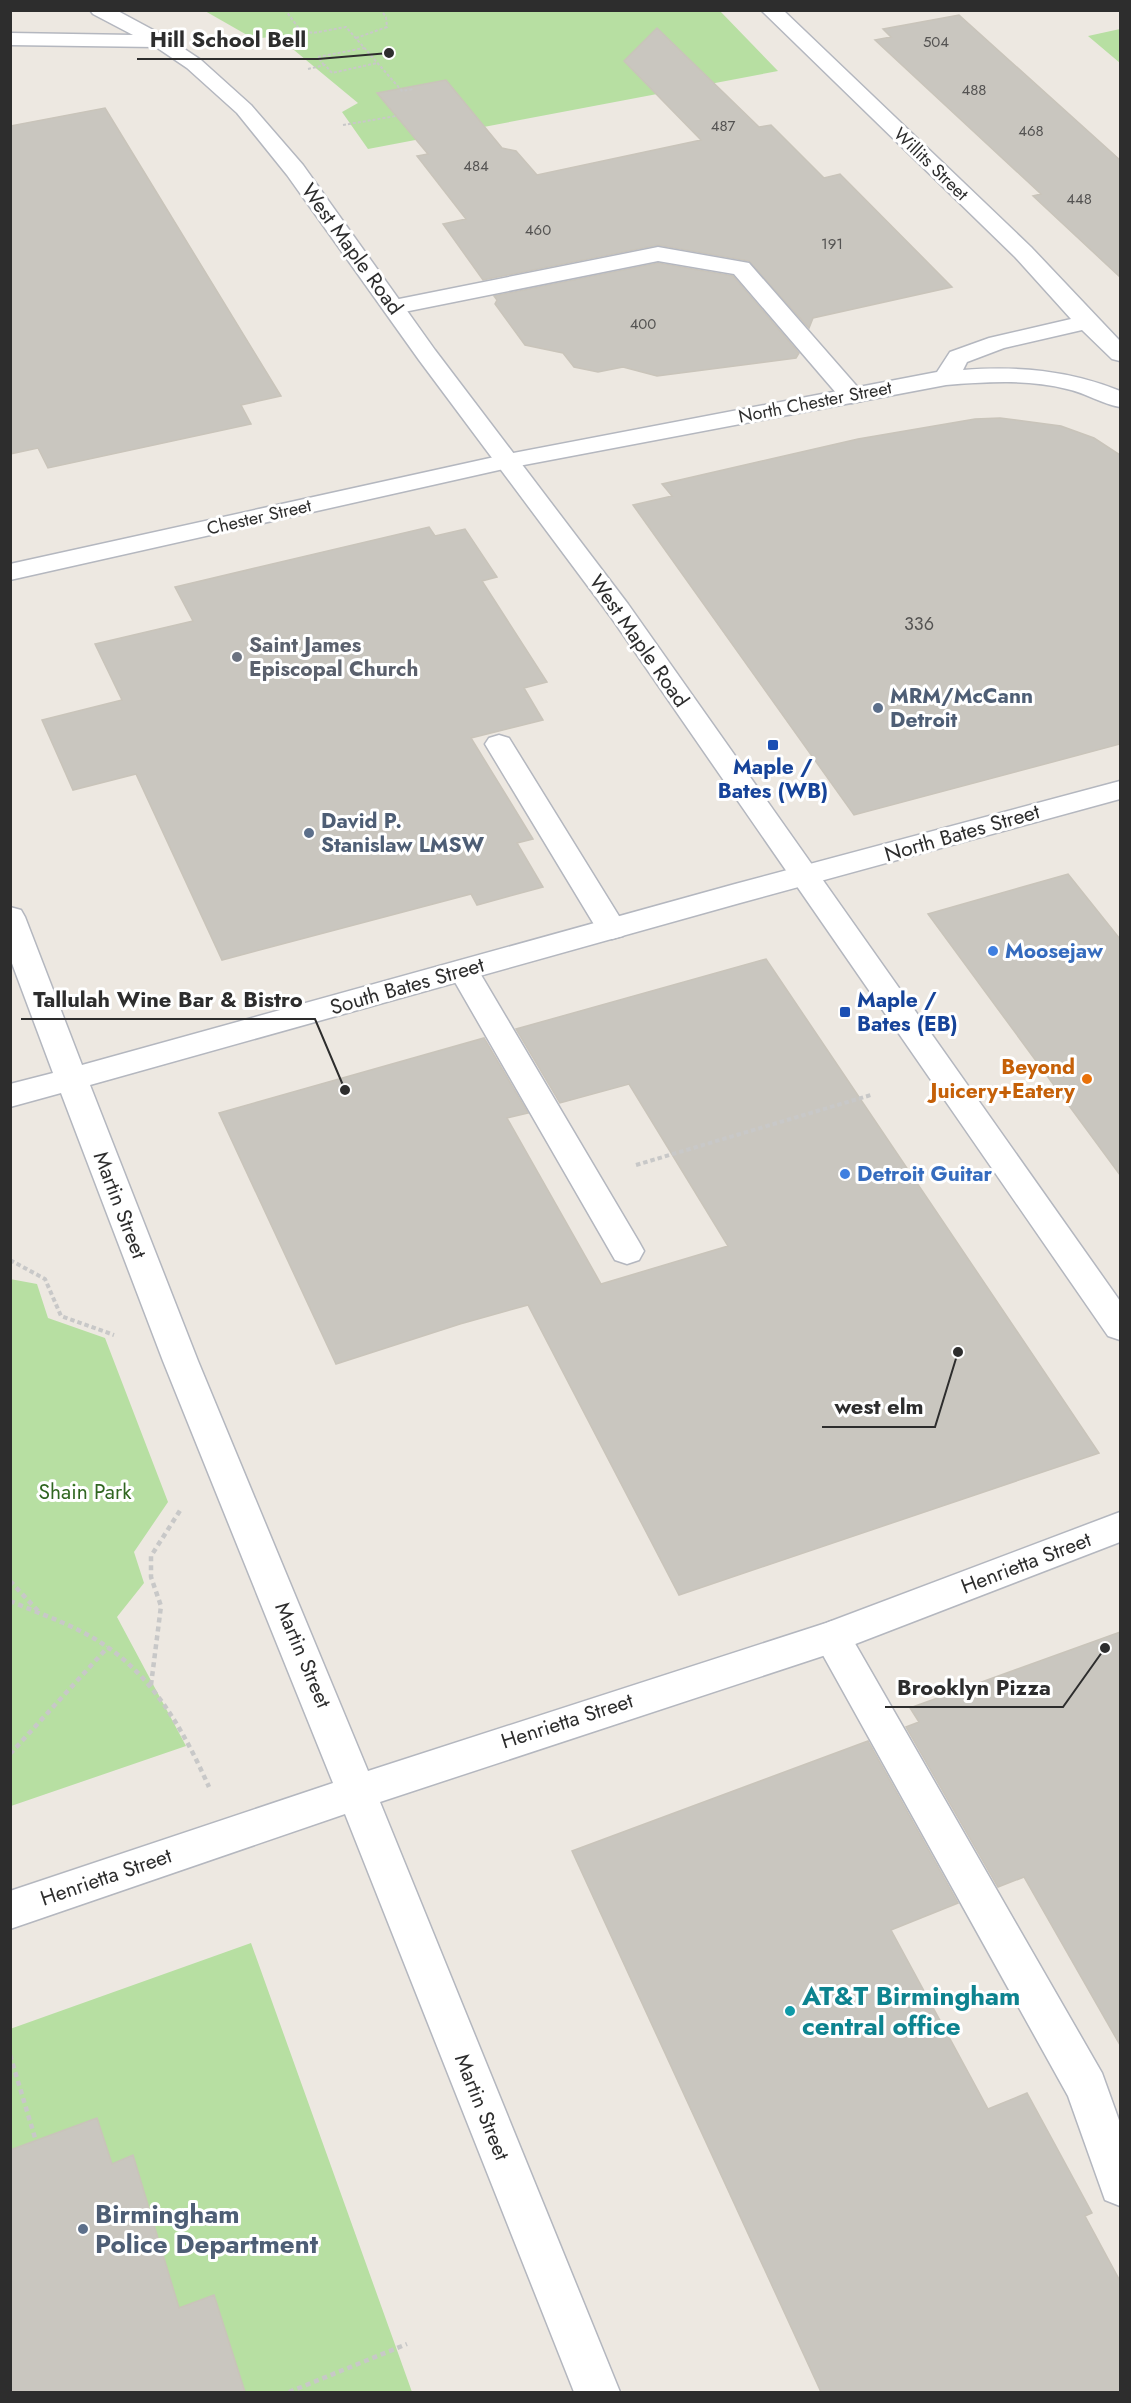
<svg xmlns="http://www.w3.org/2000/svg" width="1131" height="2403" viewBox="0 0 1131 2403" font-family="Jost,sans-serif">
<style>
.green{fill:#b7dfa2}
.building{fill:#c9c6bf;stroke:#c9c4ba;stroke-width:1.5}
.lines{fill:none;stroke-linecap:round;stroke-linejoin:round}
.lane-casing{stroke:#b4b7bf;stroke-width:3}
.street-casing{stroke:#b4b7bf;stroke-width:3}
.secondary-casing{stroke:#b4b7bf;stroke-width:3}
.path-far2{stroke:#c8c8c8;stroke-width:2;stroke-dasharray:3 2;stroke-linecap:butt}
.path-far1{stroke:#c8c8c8;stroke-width:4;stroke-dasharray:4.5 3;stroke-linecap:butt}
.path{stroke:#c8c8c8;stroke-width:4.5;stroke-dasharray:5 4;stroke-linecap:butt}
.lane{fill:#fff;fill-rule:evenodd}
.street{fill:#fff;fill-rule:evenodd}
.secondary{fill:#fff;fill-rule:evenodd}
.worship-dot{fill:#6b7280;stroke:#fff;stroke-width:2}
.service-dot{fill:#5c6f8a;stroke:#fff;stroke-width:2}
.transit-dot{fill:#1a4fb4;stroke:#fff;stroke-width:2}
.shop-dot{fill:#3f7fe0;stroke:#fff;stroke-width:2}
.food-dot{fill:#e8710a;stroke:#fff;stroke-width:2}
.culture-dot{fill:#0f9aa8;stroke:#fff;stroke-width:2}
.labels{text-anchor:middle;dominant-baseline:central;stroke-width:6;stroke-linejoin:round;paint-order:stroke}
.far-number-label{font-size:15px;fill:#545352}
.far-street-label{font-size:18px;fill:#2d2d2d;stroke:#fff}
.number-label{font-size:18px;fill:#545352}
.street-label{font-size:21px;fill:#2d2d2d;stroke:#fff}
.worship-label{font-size:21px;font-weight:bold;fill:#5b616d;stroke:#fff;text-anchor:start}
.service-label{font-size:21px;font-weight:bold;fill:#4e5e75;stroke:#fff;text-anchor:start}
.transit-label{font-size:21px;font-weight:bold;fill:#164399;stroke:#fff}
.shop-label{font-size:21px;font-weight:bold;fill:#366cbe;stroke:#fff;text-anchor:start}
.food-label{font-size:21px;font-weight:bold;fill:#c56008;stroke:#fff;text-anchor:end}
.park-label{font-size:21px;fill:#306621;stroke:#fff}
.near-culture-label{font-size:26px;font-weight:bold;fill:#0d838f;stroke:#fff;text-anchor:start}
.near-service-label{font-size:26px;font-weight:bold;fill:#4e5e75;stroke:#fff;text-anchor:start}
.leader{fill:none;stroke:#2d2d2d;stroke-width:2}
.callout-dot{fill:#2d2d2d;stroke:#fff;stroke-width:2}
.callout-label{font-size:22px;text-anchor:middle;font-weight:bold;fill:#2d2d2d;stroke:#fff;stroke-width:6;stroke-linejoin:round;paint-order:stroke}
</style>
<rect width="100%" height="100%" fill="#ede8e1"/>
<!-- green -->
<path class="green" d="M205,11h515l58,60 -410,78 -26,-37 16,-9 -81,-67 -23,3z
M1120,29v34l-32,-27z
M10,1279l27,5 11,34 57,20 63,164 -34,50 10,31 -27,34 69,129 -175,60z
M251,1943l161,449h-167l-31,-97 -35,13 -46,-152 -21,8 -15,-46 -86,32 -1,-121z"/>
<!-- building -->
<path class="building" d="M959,15l161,145v117l-87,-81 8,-2 -166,-154 16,-3 -8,-8z
M657,28l102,99 12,-2 53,53 16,-4 112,113 -139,31 -4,10 -60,-67 -91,-16 -175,35 -40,-56 23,-5 -49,-63 11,-2 -51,-61 69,-13 56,68 14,3 21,24 164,-35 -77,-79z
M105,108l176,288 -40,9 10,19 -203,44 -10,-20 -28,6v-328z
M658,263l75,13 66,77 -3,5 -139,18 -34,-9 -25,5 -24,-5 -11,-14 -38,-8 -30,-41 2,-4 -3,-4z
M1000,418l61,8 33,12 26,17v289l-266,71 -221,-310 39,-9 -10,-12 196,-45 117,-20z
M429,527l6,9 30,-7 32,48 -15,4 65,101 -23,6 19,32 -72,18 62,101 -16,4 26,44 -66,18 -6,-11 -249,66 -86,-186 -63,16 -31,-70 80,-20 -27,-56 98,-23 -18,-34z
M1068,874l52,65v236l-192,-261z
M766,959l333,494 -420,142 -151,-290 -68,19 -124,40 -117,-251 265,-75 44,75 -21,5 94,166 127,-38 -99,-162 -69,19 -44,-74z
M1120,1632v413l-96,-168 -26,10 -92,-160 13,-5 -9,-14z
M868,1741l90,162 -67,27 97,179 39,-16 65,120 -7,3 35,65v111h-299l-249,-541z
M97,2118l15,46 21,-9 46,153 35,-13 31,97h-235v-242z"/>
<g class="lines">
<!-- lane casing -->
<g class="lane-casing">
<path id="lane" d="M658,247l91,16 112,128 3,5 -3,5 -9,2 -9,-2 -109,-127 -76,-13 -264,53 -8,-2 -4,-5 4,-5 8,-2z
M499,735l10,3 118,191 -4,7 -11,3 -11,-3 -116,-192 4,-6z
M463,960l11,3 165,279 5,9 -5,9 -12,4 -12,-4 -167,-290 4,-7z
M832,1621l13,5 257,447 18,50v83l-15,-6 -37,-104 -249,-448 -6,-11 6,-11z"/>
</g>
<!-- street casing -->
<g class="street-casing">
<path id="street" d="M761,10h22l248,237 89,94v20l-8,-2 -30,-29 -78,18 -37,14 -4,8c55,-4 106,0 157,21v16c-18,-3 -34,-14 -53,-18 -39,-10 -81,-7 -121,-4l-438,83 -498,112v-16l498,-110 429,-82 13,-20 39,-14 82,-19 -56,-62z
M1120,781v18l-380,104 -650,182 108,276 170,410 458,-148 294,-111v30l-288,111 -452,149 240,590h-46l-229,-578 -335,115v-38l323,-108 -170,-422 -102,-268 -51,14v-23l43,-11 -43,-115v-51l11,3 4,7 57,148 653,-181z"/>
</g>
<!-- secondary casing -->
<g class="secondary-casing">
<path id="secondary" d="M90,10h26l52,28 33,22 50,45 52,60 132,185 193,254 492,697v39l-12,-4 -498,-720 -191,-256 -132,-185 -50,-62 -50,-45 -31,-21 -146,-2v-12l123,2 -40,-21z"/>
</g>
<!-- path-far2 -->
<path class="path-far2" d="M264,10l22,1 14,19 13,3 33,-6 56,64 11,-2
M356,38l31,-11 -1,-10 -5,-7
M324,65l-6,-8 46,-9
M308,69l17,-4 7,8 45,-10
M343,125l53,-9"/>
<!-- path-far1 -->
<path class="path-far1" d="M636,1165l235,-70
M10,1260l35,19 16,37 53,19"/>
<!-- path -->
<path class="path" d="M10,1581l30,32
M10,1601c28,12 58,22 85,38 56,33 88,90 114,148
M151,1685l10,-79 -10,-29v-21l30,-47
M10,1754l98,-107
M10,2055l26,86
M289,2392l118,-48"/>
<!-- lane -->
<use href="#lane" class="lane"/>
<!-- street -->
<use href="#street" class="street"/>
<!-- secondary -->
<use href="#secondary" class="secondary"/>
</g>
<!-- markers -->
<circle class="worship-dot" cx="237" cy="657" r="6"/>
<g class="service-dot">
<circle cx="878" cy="708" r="6"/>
<circle cx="309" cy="833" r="6"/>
<circle cx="83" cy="2229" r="6"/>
</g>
<g class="transit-dot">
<rect x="767" y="739" width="12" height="12" rx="3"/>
<rect x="839" y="1006" width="12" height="12" rx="3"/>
</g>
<g class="shop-dot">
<circle cx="993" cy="951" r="6"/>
<circle cx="845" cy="1174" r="6"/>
</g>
<circle class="food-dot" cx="1087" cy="1079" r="6"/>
<circle class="culture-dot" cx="790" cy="2011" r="6"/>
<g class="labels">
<!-- far-number labels -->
<g class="far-number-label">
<text x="936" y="42">504</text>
<text x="974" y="90">488</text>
<text x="723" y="126">487</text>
<text x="1031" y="131">468</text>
<text x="476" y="166">484</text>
<text x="1079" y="199">448</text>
<text x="538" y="230">460</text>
<text x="832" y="244">191</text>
<text x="643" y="324">400</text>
</g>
<!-- far-street labels -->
<g class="far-street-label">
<text transform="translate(931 164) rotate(44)">Willits Street</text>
<text transform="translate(815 402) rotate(-11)">North Chester Street</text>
<text transform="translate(259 517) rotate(-13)">Chester Street</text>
</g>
<!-- number labels -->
<g class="number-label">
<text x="919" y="624">336</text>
</g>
<!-- street labels -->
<g class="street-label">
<text transform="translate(352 249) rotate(54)">West Maple Road</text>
<text transform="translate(639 641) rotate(55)">West Maple Road</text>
<text transform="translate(962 833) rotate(-16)">North Bates Street</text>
<text transform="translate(407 986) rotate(-16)">South Bates Street</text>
<text transform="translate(120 1205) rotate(69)">Martin Street</text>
<text transform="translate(1026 1563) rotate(-21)">Henrietta Street</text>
<text transform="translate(303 1655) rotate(67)">Martin Street</text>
<text transform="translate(567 1721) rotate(-18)">Henrietta Street</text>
<text transform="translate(106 1877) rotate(-19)">Henrietta Street</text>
<text transform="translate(482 2107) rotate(68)">Martin Street</text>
</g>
<!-- worship labels -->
<g class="worship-label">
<text x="249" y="645">Saint James<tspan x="249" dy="24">Episcopal Church</tspan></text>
</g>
<!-- service labels -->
<g class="service-label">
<text x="890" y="696">MRM/McCann<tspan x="890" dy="24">Detroit</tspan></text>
<text x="321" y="821">David P.<tspan x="321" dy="24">Stanislaw LMSW</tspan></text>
</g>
<!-- transit labels -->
<g class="transit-label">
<text x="773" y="767">Maple /<tspan x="773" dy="24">Bates (WB)</tspan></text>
<text x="857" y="1000" text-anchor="start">Maple /<tspan x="857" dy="24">Bates (EB)</tspan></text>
</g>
<!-- shop labels -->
<g class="shop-label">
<text x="1005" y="951">Moosejaw</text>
<text x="857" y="1174">Detroit Guitar</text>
</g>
<!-- food labels -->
<g class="food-label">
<text x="1075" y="1067">Beyond<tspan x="1075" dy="24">Juicery+Eatery</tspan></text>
</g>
<!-- park labels -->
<g class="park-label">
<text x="85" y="1492">Shain Park</text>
</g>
<!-- near-culture labels -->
<g class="near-culture-label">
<text x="802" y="1996">AT&amp;T Birmingham<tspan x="802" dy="30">central office</tspan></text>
</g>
<!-- near-service labels -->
<g class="near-service-label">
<text x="95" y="2214">Birmingham<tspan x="95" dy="30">Police Department</tspan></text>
</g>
</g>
<!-- callouts -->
<path class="leader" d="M389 53L318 59H137M345 1090L315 1019H21M958 1352L935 1427H822M1105 1648L1063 1707H885"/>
<g class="callout-dot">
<circle cx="389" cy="53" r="6"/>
<circle cx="345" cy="1090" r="6"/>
<circle cx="958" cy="1352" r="6"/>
<circle cx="1105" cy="1648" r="6"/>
</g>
<g class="callout-label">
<text x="228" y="47">Hill School Bell</text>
<text x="168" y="1007">Tallulah Wine Bar &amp; Bistro</text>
<text x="879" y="1414">west elm</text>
<text x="974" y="1695">Brooklyn Pizza</text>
</g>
<!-- border -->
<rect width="1131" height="2403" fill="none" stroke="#2d2d2d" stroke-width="24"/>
</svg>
